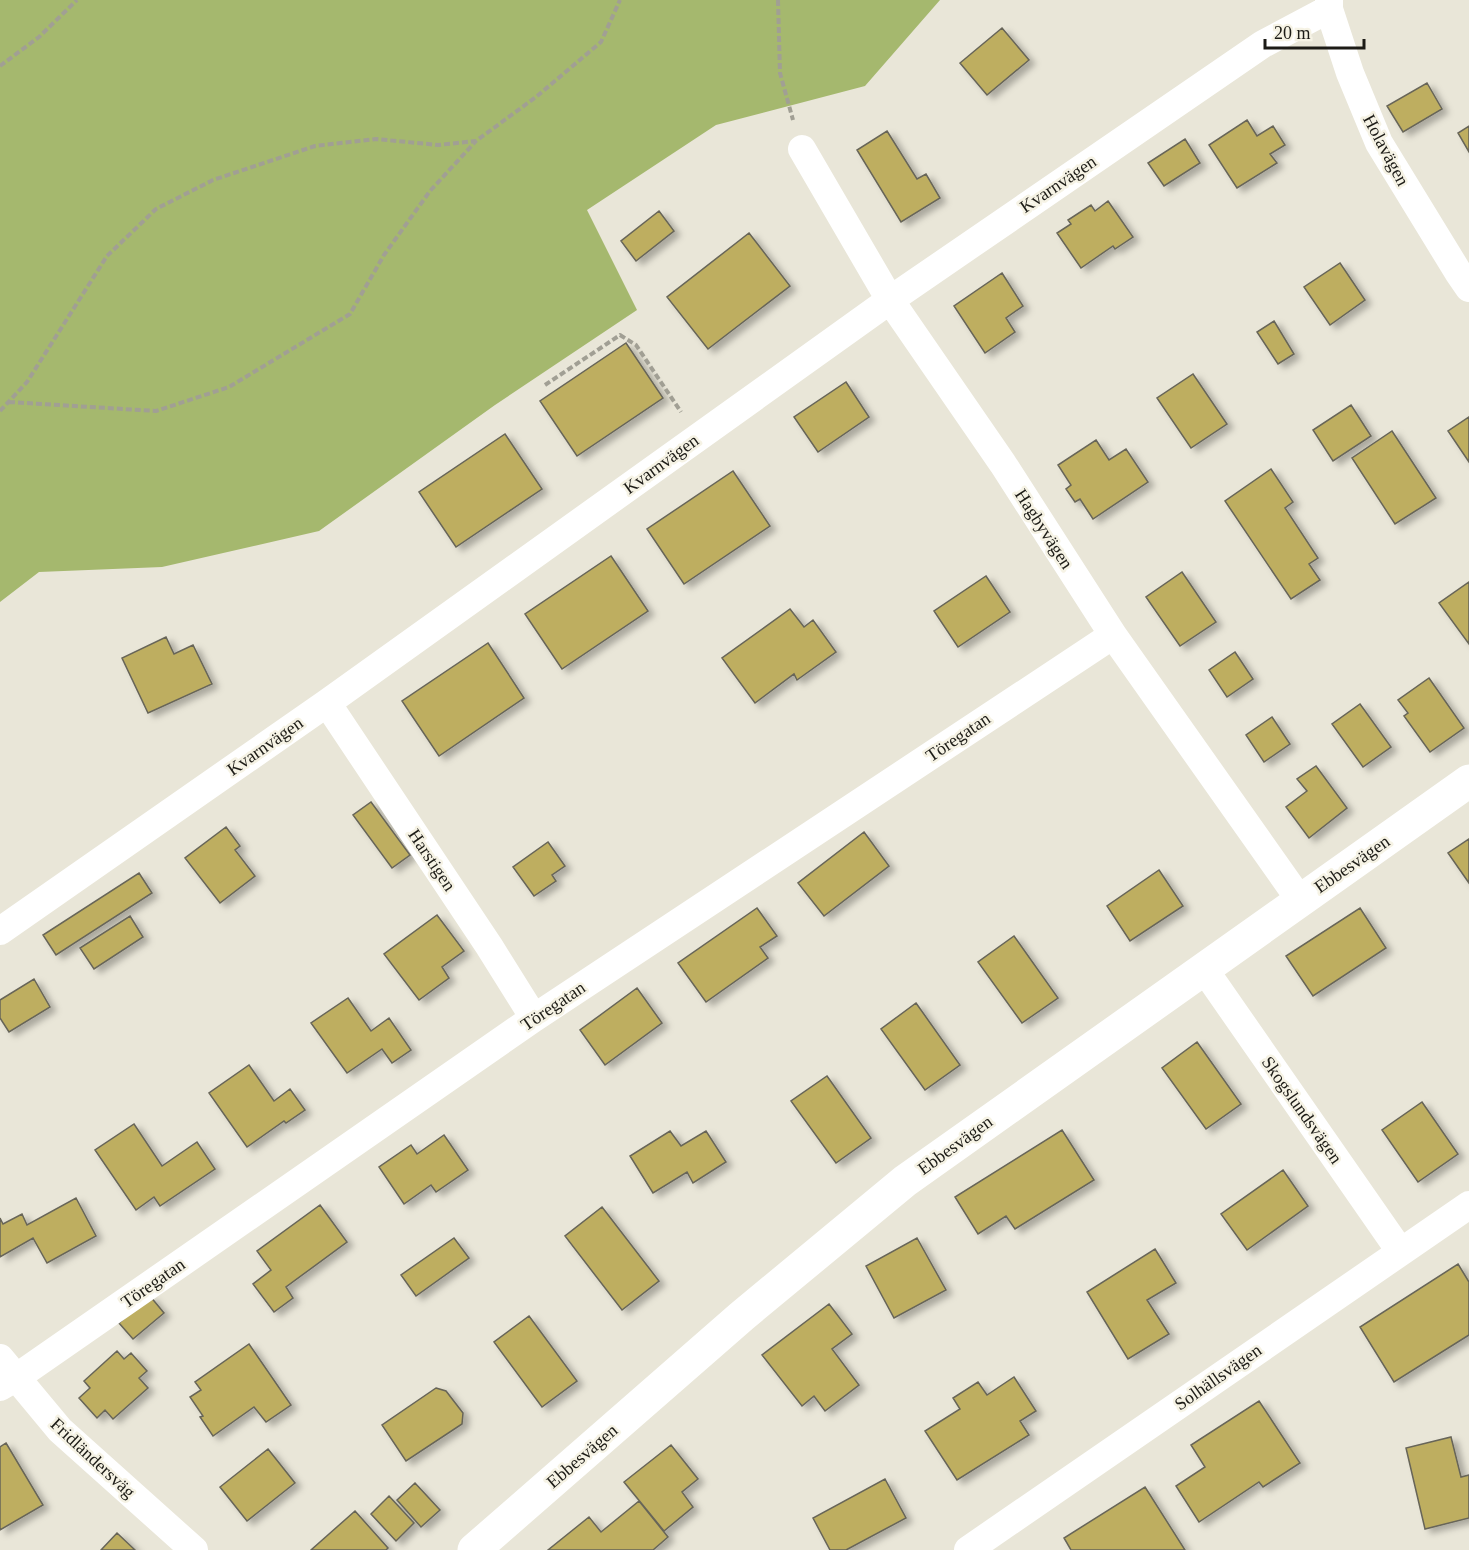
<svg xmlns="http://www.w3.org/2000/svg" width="1469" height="1550" viewBox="0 0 1469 1550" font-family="'Times New Roman',serif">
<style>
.forest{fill:#a5b86e}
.building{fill:#beae61;stroke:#676558;stroke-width:1.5;filter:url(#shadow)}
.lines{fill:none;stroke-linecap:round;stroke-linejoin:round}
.path{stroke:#a19f94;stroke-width:4;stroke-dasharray:6 3;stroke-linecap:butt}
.street{stroke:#fff;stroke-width:28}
.secondary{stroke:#fff;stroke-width:33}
.labels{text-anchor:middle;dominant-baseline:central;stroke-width:5;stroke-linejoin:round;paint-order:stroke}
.street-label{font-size:18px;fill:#1c1b16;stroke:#f6f3e5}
</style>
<defs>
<filter id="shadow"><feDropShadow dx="6" dy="4" stdDeviation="3" flood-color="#0004"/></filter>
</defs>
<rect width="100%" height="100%" fill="#e9e6d8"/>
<!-- forest -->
<path class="forest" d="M0,0h940l-75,86 -149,39 -129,85 50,100 -142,95 -176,126 -157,36 -123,5 -39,30z"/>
<!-- building -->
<path class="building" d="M1002,28l27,32 -42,35 -27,-32z
M1427,83l15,26 -39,23 -16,-26z
M1247,120l10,16 16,-10 12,19 -15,9 7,9 -40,25 -28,-43z
M1469,126v26l-11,-19z
M887,131l30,48 9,-5 14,24 -39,24 -44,-72z
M1185,139l15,24 -36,23 -16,-23z
M1108,201l25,36 -18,12 -2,-3 -32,22 -24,-35 14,-9 -3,-4 23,-15 4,6z
M659,211l15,20 -38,30 -15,-20z
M749,233l41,53 -82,63 -41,-52z
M1340,263l25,37 -35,25 -26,-38z
M1002,273l21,33 -17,12 9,14 -30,21 -31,-47z
M1274,321l20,33 -16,10 -21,-32z
M626,343l37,55 -86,58 -37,-55z
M1193,374l34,50 -36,24 -34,-50z
M846,382l23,35 -51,35 -24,-35z
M1351,405l20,31 -38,25 -20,-31z
M1469,417v45l-21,-31z
M1392,431l44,67 -41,26 -43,-66z
M505,434l37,55 -86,58 -37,-55z
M1096,440l13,20 17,-11 22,33 -55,37 -13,-20 -5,3 -9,-13 5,-4 -13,-20z
M1271,469l22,33 -8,6 33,50 -9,6 11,16 -29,19 -66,-98z
M733,471l37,55 -86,58 -37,-55z
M611,556l37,55 -86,58 -37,-55z
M1182,572l34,50 -36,24 -34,-49z
M986,576l24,36 -52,35 -24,-36z
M1469,582v62l-30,-41z
M790,609l14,18 9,-7 23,32 -39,28 -3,-6 -39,29 -33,-45z
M166,637l8,17 19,-9 19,39 -64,29 -26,-55z
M488,643l36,55 -85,58 -37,-55z
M1235,652l18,27 -26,18 -18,-27z
M1429,678l35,50 -34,24 -26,-36 4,-3 -10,-13z
M1360,704l31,43 -28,20 -31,-43z
M1272,717l18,27 -26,18 -18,-27z
M1316,766l31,42 -38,30 -23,-31 21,-16 -10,-12z
M371,802l39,53 -18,13 -39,-53z
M226,827l14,19 -5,4 20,26 -35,27 -35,-45z
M864,832l25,34 -65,50 -26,-33z
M1469,839v44l-21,-30z
M548,842l17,24 -13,9 4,6 -22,15 -21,-29z
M1159,870l24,36 -53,35 -23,-35z
M139,873l13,20 -96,62 -13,-20z
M757,908l20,28 -17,11 8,11 -62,44 -28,-39z
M1360,908l26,40 -73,48 -27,-40z
M437,915l27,36 -22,16 7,11 -30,22 -35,-46z
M130,916l13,21 -49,32 -14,-21z
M1014,936l44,62 -36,25 -44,-61z
M34,979l16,28 -41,25 -9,-14v-18z
M637,988l25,35 -57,42 -25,-35z
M348,998l23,33 18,-13 22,32 -19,13 -10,-14 -35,24 -36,-50z
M916,1003l44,62 -35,25 -44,-61z
M1197,1042l44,62 -35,25 -44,-61z
M249,1065l25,36 16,-12 15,21 -19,13 -2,-2 -37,26 -38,-54z
M827,1076l44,62 -35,25 -45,-62z
M1422,1102l36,52 -40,28 -36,-52z
M134,1124l28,42 35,-24 18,27 -55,37 -6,-9 -18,13 -41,-60z
M1062,1130l32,50 -79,49 -9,-13 -28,18 -23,-37z
M670,1131l11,15 25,-15 20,31 -33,21 -6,-11 -34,21 -23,-37z
M444,1135l24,35 -32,22 -5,-7 -27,19 -25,-37 32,-22 6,9z
M1283,1170l25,36 -61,44 -26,-36z
M76,1198l20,38 -49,27 -14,-25 -33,19v-39l3,6 19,-10 5,11z
M320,1205l27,37 -61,45 7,11 -19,14 -21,-28 18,-14 -14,-19z
M602,1207l57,74 -37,29 -57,-74z
M454,1238l15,20 -53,38 -15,-21z
M917,1238l29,52 -52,28 -28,-52z
M1155,1249l21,34 -29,17 22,34 -41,25 -41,-67z
M1458,1264l11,18v53l-75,47 -34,-55z
M150,1296l14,17 -31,26 -14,-16z
M829,1304l23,30 -20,15 27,36 -34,26 -11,-15 -12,10 -40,-51z
M529,1316l48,65 -35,26 -48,-65z
M249,1344l42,61 -25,17 -12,-15 -41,29 -13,-19 3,-1 -13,-19 11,-7 -6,-8z
M117,1351l7,8 7,-6 16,18 -8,7 9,10 -35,31 -8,-9 -8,8 -18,-20 11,-10 -6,-7z
M1014,1377l22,34 -16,10 9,14 -72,45 -32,-49 35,-22 -7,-11 25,-16 9,13z
M436,1388l10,3 17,22 -1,11 -56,37 -24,-36z
M1259,1401l41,62 -37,24 -4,-5 -60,40 -23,-36 29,-19 -14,-22z
M1451,1437l10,40 8,-2v43l-44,11 -19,-81z
M6,1443l37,62 -43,25v-83z
M671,1445l27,34 -16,13 11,15 -29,24 -40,-49z
M268,1449l27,34 -48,38 -27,-34z
M885,1479l21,39 -60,32h-16l-17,-32z
M415,1483l25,27 -19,17 -24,-27z
M1145,1487l40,63h-114l-7,-12z
M389,1496l25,27 -18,18 -25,-27z
M639,1501l29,36 -15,13h-105l41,-33 12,15z
M355,1511l33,37 -2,2h-75z
M117,1533l18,17h-34z"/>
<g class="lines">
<!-- path -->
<path class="path" d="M778,0l2,73 13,47
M0,66l39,-29 38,-37
M545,385l75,-50 16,10 45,67
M9,402l147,9 73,-24 121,-73 34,-59 46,-64 46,-50
M0,411l27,-29 80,-126 49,-47 57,-29 102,-34 61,-7 62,6 38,-4 60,-44 65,-55 19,-42"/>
<!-- street -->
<path class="street" d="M1329,0v9l21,64 29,70 79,129 11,16
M802,149l88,151 113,164 110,171 187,265
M327,703l162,243 45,72
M0,931l327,-228 563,-403 373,-256 66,-35
M1204,969l196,282
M0,1358l60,72 134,120
M0,1387l17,-10 517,-359 579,-383
M968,1550l501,-345"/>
<!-- secondary -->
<path class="secondary" d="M474,1550l268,-234 163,-135 564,-400"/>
</g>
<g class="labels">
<!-- street labels -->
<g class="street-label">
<text transform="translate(1386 150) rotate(62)">Holavägen</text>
<text transform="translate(1058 184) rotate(-34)">Kvarnvägen</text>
<text transform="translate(661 464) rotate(-36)">Kvarnvägen</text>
<text transform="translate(1044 529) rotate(57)">Hagbyvägen</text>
<text transform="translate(958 737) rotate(-34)">Töregatan</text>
<text transform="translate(265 746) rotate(-35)">Kvarnvägen</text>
<text transform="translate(432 860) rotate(56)">Harstigen</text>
<text transform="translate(1352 864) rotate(-35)">Ebbesvägen</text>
<text transform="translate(553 1006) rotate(-34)">Töregatan</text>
<text transform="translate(1302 1110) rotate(55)">Skogslundsvägen</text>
<text transform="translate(955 1145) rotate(-36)">Ebbesvägen</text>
<text transform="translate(153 1283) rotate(-35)">Töregatan</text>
<text transform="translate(1218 1377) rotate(-35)">Solhällsvägen</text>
<text transform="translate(582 1456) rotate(-41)">Ebbesvägen</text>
<text transform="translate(93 1458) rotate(43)">Fridländersväg</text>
</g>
</g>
<!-- scale -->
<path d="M1265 39v9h99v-9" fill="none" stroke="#1c1b16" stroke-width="3"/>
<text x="1274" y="39" font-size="18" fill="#1c1b16" stroke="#f6f3e5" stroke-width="4.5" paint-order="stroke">20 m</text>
</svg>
